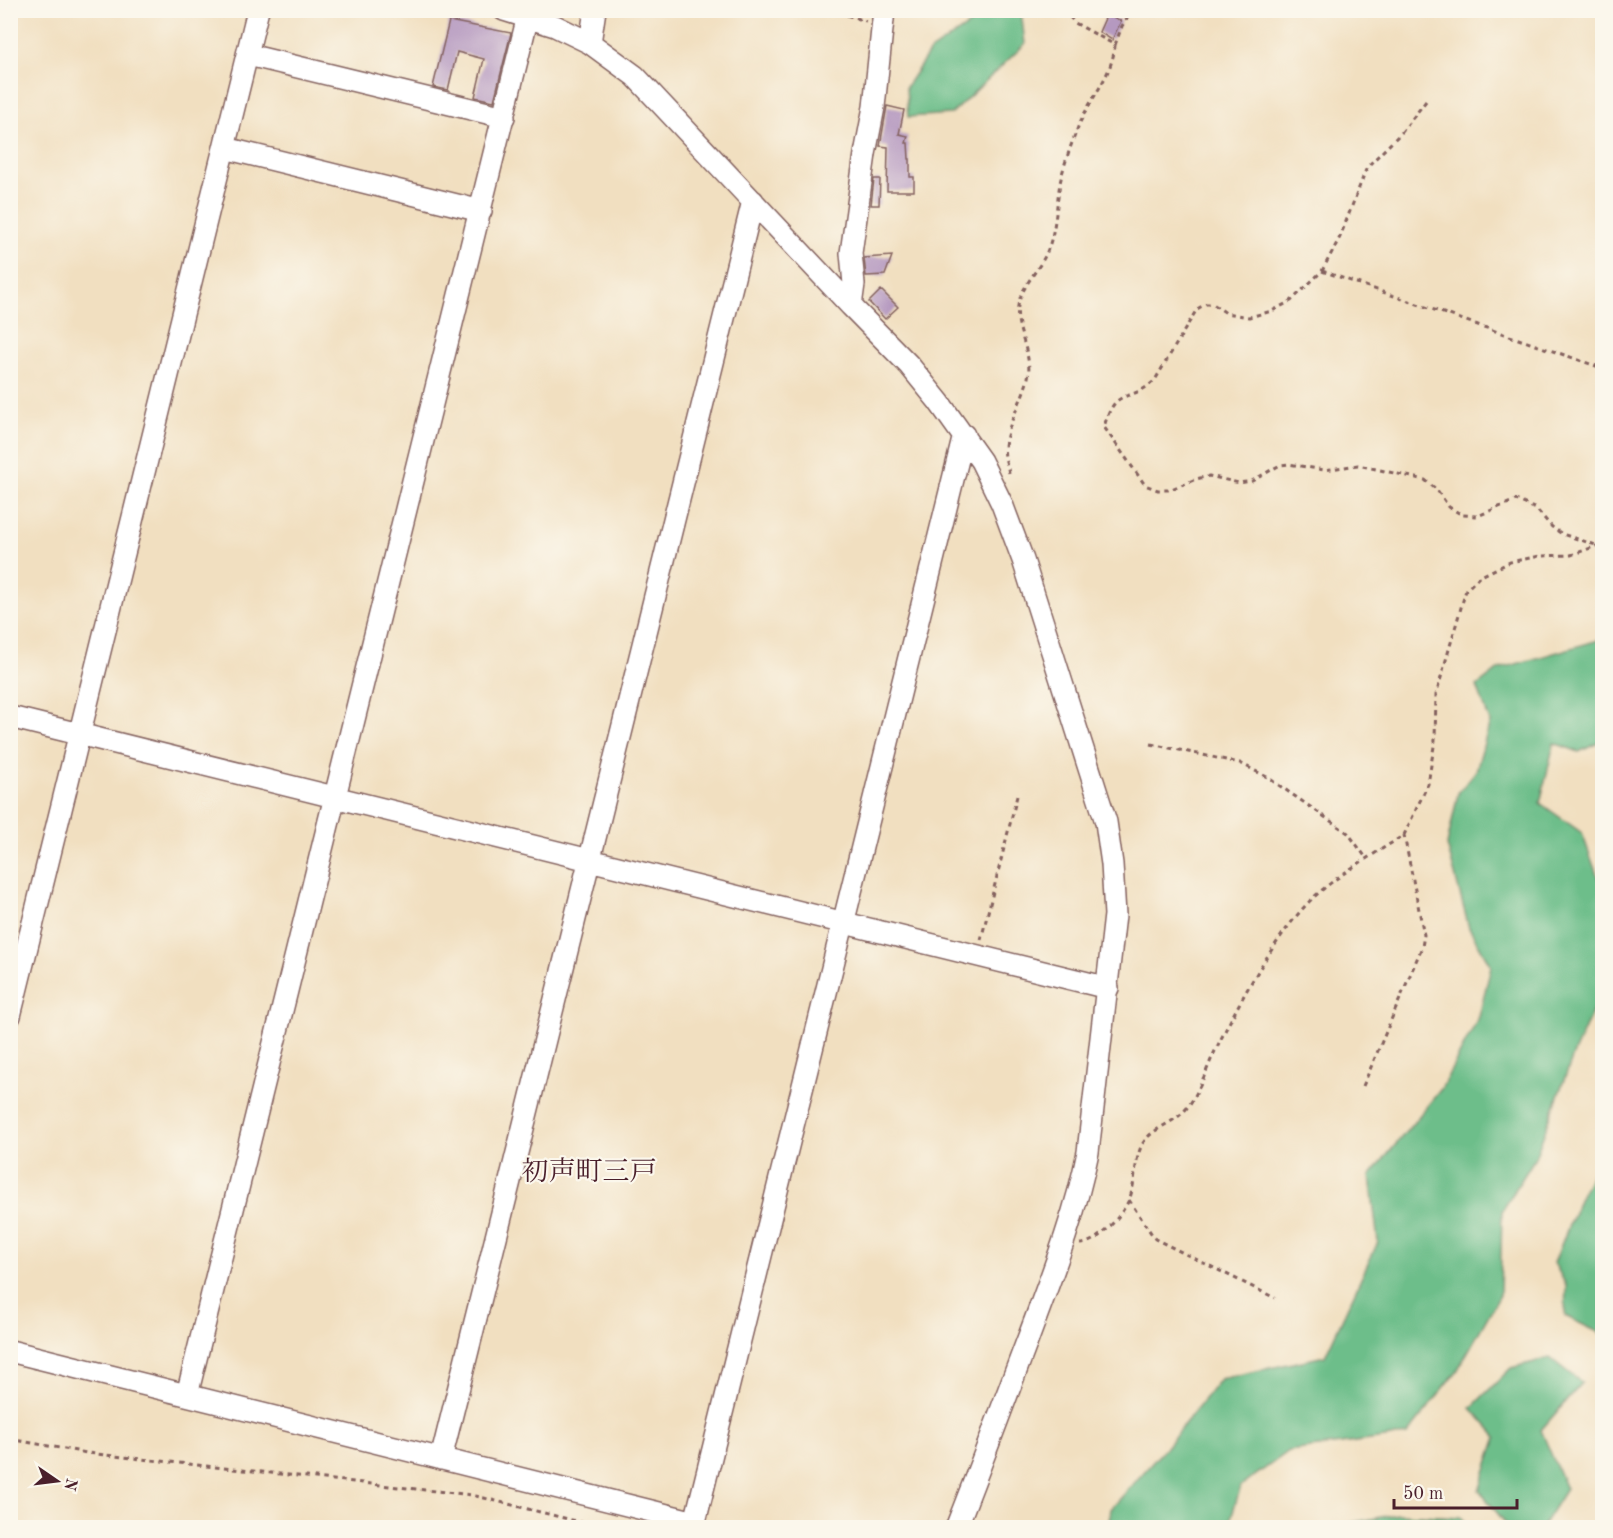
<svg xmlns="http://www.w3.org/2000/svg" width="1613" height="1538" viewBox="0 0 1613 1538" font-family="'Old Standard TT','Noto Serif JP',serif">
<style>
.forest{fill:#6dbe8a;stroke:#5c6e5a;stroke-width:1.5}
.building{fill:#b599c0}
.lines{fill:none;stroke-linecap:round;stroke-linejoin:round}
.minor-casing{stroke:#84625f;stroke-width:24}
.path{stroke:#84625f;stroke-width:3;stroke-dasharray:4.5 4.5;stroke-linecap:butt}
.minor{stroke:#fff;stroke-width:21}
.labels{text-anchor:middle;dominant-baseline:central;stroke-width:4.5;stroke-linejoin:round;paint-order:stroke}
.quarter-label{font-size:27px;fill:#4a1f2b;stroke:#fbf7ec}
</style>
<rect width="100%" height="100%" fill="#fbf7ec"/>
<filter id="ink" filterUnits="userSpaceOnUse"><feTurbulence type="fractalNoise" baseFrequency=".0167" numOctaves="2"/><feDisplacementMap in="SourceGraphic" scale="12" xChannelSelector="R" yChannelSelector="G"/><feConvolveMatrix kernelMatrix="1 2 1 2 8 2 1 2 1" color-interpolation-filters="sRGB"/></filter>
<filter id="wash" filterUnits="userSpaceOnUse"><feTurbulence type="fractalNoise" baseFrequency=".008" numOctaves="4" result="noise"/><feDisplacementMap in="SourceGraphic" scale="24" xChannelSelector="R" yChannelSelector="G"/><feGaussianBlur stdDeviation="1.35" result="paint"/><feColorMatrix in="noise" values="0 0 0 0 0 0 0 0 0 0 0 0 0 0 0 0 0 1.4 0 .05"/><feComposite in="paint" operator="in"/></filter>
<g filter="url(#wash)">
<rect width="100%" height="100%" fill="#f1dfc0"/>
<!-- forest -->
<path class="forest" d="M981,11h40l4,33 -74,70 -43,3 -2,-30 24,-36 51,-34z
M1602,639v102l-23,11 -25,-9 -14,60 42,30 20,56v101l-28,63 -39,105 -33,53 -2,84 -43,76 -50,64 -118,16 -48,35 -13,41h-120l3,-18 56,-63 53,-67 105,-23 53,-114 -8,-66 71,-87 38,-72 12,-51 -22,-38 -22,-83 11,-52 18,-22 14,-49 -13,-36 22,-17z
M1595,1168l7,2v164l-37,-18 1,-31 -12,-22 26,-66z
M1550,1358l32,25 -41,47 25,59 -24,38h-40l5,-2 -28,-35 18,-53 -26,-29 40,-40z
M1398,1514l63,3 9,10h-142z"/>
<g id="blocks">
<!-- building -->
<path class="building" d="M1107,14l14,7 -9,19 -13,-8z
M449,21l62,12 -17,68 -19,-4 9,-38 -27,-7 -9,38 -15,-3z
M887,106l17,4 -5,24 9,2 -2,7h2l1,16h1v18h4v14h-27l1,-44 -8,-1z
M874,179h6l-1,26h-8z
M892,256l-7,19 -19,1 -2,-18z
M881,290l17,17 -13,12 -16,-17z"/>
</g>
</g>
<g filter="url(#ink)">
<use href="#blocks" fill-opacity="0" stroke="#84625f" stroke-width="1.5"/>
<g class="lines">
<!-- minor casing -->
<g class="minor-casing">
<path id="minor" d="M504,10l51,16 35,17 45,33 216,230 58,59 30,37 42,59 21,43 21,56 83,262 6,42 3,51 -27,237c-13,65 -37,125 -60,187 -24,63 -47,126 -72,189
M590,43l5,-33
M248,55l256,62
M225,148l256,63
M851,306l3,-22 -3,-31 14,-99 9,-47 10,-97
M10,717l1098,271
M10,1016l248,-1006
M10,1351l685,171 269,-1087
M187,1395l341,-1379
M441,1459l312,-1258"/>
</g>
<!-- path -->
<path class="path" d="M830,10l36,11
M1115,45l7,-19 11,-16
M1426,101l-24,31 -35,35 -27,70 -18,34 -31,30 -19,10 -23,6 -23,-4 -13,-9h-7l-9,5 -42,71c-26,25 -39,4 -51,47l41,58 13,5h11l27,-11 13,-3 30,7 13,-2 28,-16 9,-1 35,6 34,-5 67,15 12,10 12,17 13,8 16,1 38,-16 20,9 16,18 10,7 37,12
M1322,271l280,97
M1009,473c-2,-9 -6,-19 -4,-27 3,-23 16,-43 22,-64 8,-28 -13,-51 -9,-76 3,-19 20,-35 28,-52 10,-22 10,-47 14,-71 4,-19 11,-38 18,-56 12,-29 34,-50 37,-82l-40,-22 -11,-13
M1151,744l89,19 27,14 81,56 19,26
M981,940l36,-144
M1363,1086l59,-139 2,-12 -20,-100
M1129,1200l26,39 120,59
M1080,1244c19,-1 41,-28 49,-44 7,-17 5,-37 12,-53 8,-19 32,-22 45,-38 14,-17 20,-40 30,-60 22,-45 51,-98 83,-136 27,-33 70,-55 105,-78l24,-51 7,-44 1,-45 30,-105 13,-13 31,-15 30,-6 31,-1 31,-11
M10,1439l77,14 385,42 132,33"/>
<!-- minor -->
<use href="#minor" class="minor"/>
</g>
</g>
<g class="labels">
<!-- quarter labels -->
<g class="quarter-label">
<text x="589" y="1172">初声町三戸</text>
</g>
</g>
<!-- margin -->
<rect width="1613" height="1538" fill="none" stroke="#fbf7ec" stroke-width="36"/>
<!-- north arrow -->
<g transform="translate(57 1481) rotate(104)" stroke="#fbf7ec" stroke-width="4.5" paint-order="stroke">
<path d="M0-4.5L10 22L0 15L-10 22Z" fill="#4a1f2b"/>
<text y="-9" font-size="16" font-weight="bold" text-anchor="middle" fill="#4a1f2b">N</text>
</g>
<!-- scale -->
<path d="M1394 1499v9h123v-9" fill="none" stroke="#4a1f2b" stroke-width="3"/>
<text x="1403" y="1499" font-size="18" fill="#4a1f2b" stroke="#fbf7ec" stroke-width="4.5" paint-order="stroke">50 m</text>
</svg>
